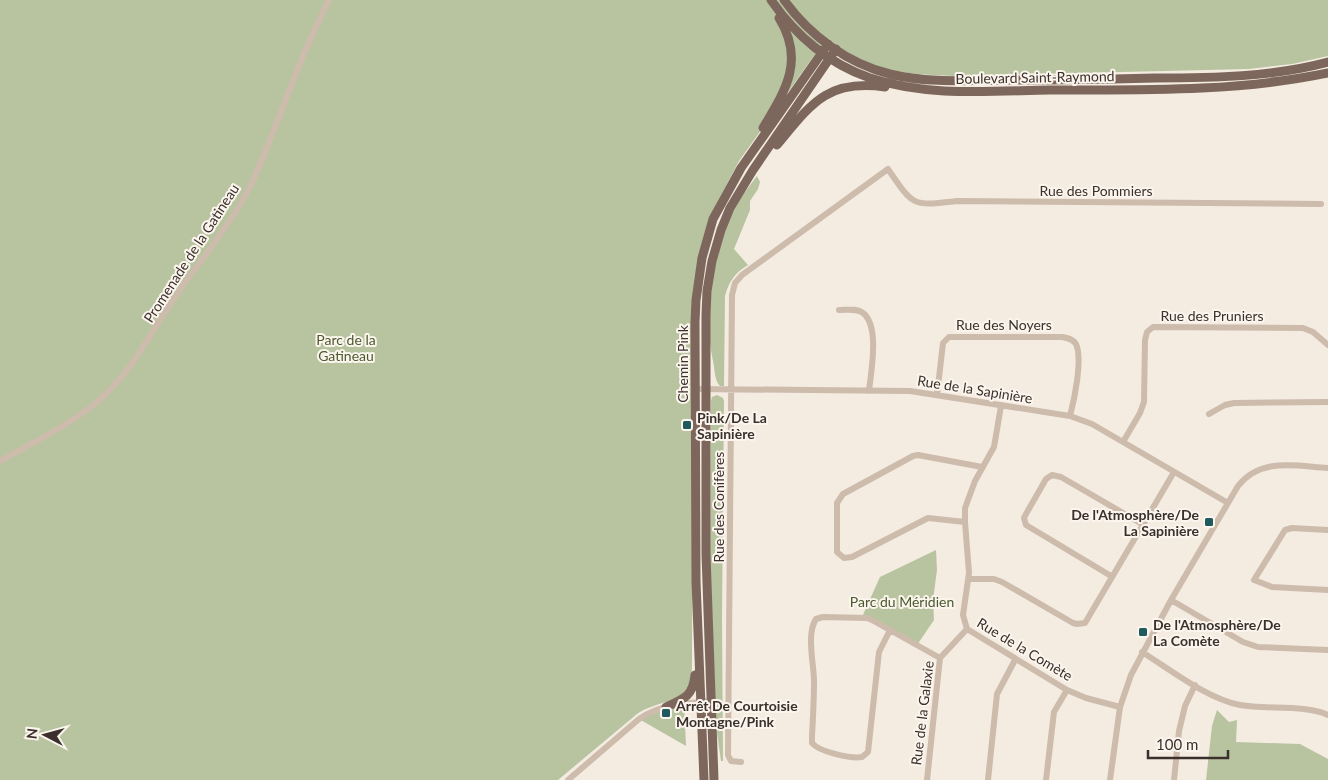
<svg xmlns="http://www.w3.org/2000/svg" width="1328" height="780" viewBox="0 0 1328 780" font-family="Lato,sans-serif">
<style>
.green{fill:#b8c4a0}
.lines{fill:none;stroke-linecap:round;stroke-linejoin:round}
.minor{stroke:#cdbbac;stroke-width:6}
.major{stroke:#7d675c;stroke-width:9}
.poi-dot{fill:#1f5a5e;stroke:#fbf5ee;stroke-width:2}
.labels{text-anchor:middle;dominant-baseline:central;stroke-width:4;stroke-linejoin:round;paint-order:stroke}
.street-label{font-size:14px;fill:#3b302b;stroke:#fbf5ee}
.park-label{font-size:14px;fill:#4a5a2e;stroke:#fbf5ee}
.poi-label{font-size:14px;font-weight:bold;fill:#3b302b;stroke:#fbf5ee;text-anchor:start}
</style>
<rect width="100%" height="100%" fill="#f4ebe1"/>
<!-- green -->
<path class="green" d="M0,0h1328v56l-36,8 -43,5 -294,7c-30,-1 -60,-2 -88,-14 -14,-6 -28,-15 -41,-23l-87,122 -26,49 -20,113 -1,343c-1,41 -29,31 -55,48l-79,66h-558z
M757,176l3,6 -2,7 -8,12v9l-16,39 14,16c-13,8 -19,16 -23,31l-1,90h-4c-6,-6 -5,-17 -7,-25 -10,-46 -1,-104 19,-147 6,-14 16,-26 25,-38z
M717,395l6,3 1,3 -2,217 1,143h-2l-5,-35 -6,-170 1,-155 1,-4z
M936,550l1,20 -4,30 1,20 -17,25 -55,-28 18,-40z
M684,703l2,43 -47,-27z
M1217,710l12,12 8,-2 -1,22 64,2 28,15v21h-122l6,-54z"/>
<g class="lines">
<!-- minor -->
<path class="minor" d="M839,310c7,0 18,-2 24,3 17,13 8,59 6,78
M696,389l214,2 160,25 22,8 136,79
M937,395l6,-52 6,-6h113c6,1 11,2 14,7 7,15 -2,57 -6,72
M1001,406l-7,41 -19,34 -10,27v14l4,51 -6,42 4,14 100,61 19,8 34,9
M1209,414l16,-9 9,-2 94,-1
M1123,442l17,-29 4,-11 1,-62 2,-8 6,-5 150,1 10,4 15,13
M0,461c32,-18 68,-35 97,-59 35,-30 51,-65 76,-102 28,-42 63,-80 83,-126 25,-58 44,-118 73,-174
M965,522l-37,-4 -76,39 -8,1 -7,-6v-49l6,-9 70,-38 5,-1 64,12
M1328,530l-36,-2 -7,2 -31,50 18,7 56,3
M1111,576l-85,-51 -2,-7 2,-4 20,-35 6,-4 9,2 81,47
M969,579h25l8,3 71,41 4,1 8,-1 89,-151
M1171,600l72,42 15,5 70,3
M890,630l-11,22 -11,100 -6,5c-10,2 -43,-5 -50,-14v-7c1,-18 2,-37 2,-55 0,-17 -8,-47 2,-62l7,-2 44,1 5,2 68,38
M1142,652c29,18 64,46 98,53 26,5 65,-1 88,10
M741,762l-10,-1 -3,-6 4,-460 3,-12 7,-8 146,-106c26,38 24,37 69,32l364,3
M568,780l71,-61c21,-15 47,-16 72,-18
M927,780l13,-122 27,-29
M988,780l9,-86 18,-34
M1046,780l8,-68 13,-22
M1110,780l10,-73 11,-32 40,-75 67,-114c23,-29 57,-20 90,-18
M1174,780l5,-49 6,-25 10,-21"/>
<!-- major -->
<path class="major" d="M771,0c24,35 58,64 99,78 58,19 120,13 180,12 93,0 187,2 278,-17
M784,0c25,35 64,64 106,74 44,11 92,5 136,6 43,0 86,-1 129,-2 58,0 117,-1 173,-16
M763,128c23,-38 42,-68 16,-110
M777,145c34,-41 50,-66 108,-58
M666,707c18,-8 27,-11 29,-32
M704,780l-8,-198 -1,-260 1,-22 6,-42 11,-39 28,-51 87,-124
M714,780l-8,-226v-239l1,-24 5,-30 9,-31 9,-22 23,-38 83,-121"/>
</g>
<!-- markers -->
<g class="poi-dot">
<rect x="682" y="420" width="10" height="10" rx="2.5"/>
<rect x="1204" y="517" width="10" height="10" rx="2.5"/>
<rect x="1138" y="627" width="10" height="10" rx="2.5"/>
<rect x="661" y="708" width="10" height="10" rx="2.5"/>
</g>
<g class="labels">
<!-- street labels -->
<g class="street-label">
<text transform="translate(1035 77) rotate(-1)">Boulevard Saint-Raymond</text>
<text x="1096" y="190">Rue des Pommiers</text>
<text transform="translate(191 253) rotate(-57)">Promenade de la Gatineau</text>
<text x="1212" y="315">Rue des Pruniers</text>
<text x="1004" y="324">Rue des Noyers</text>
<text transform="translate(682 364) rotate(-90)">Chemin Pink</text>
<text transform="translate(975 389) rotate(9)">Rue de la Sapinière</text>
<text transform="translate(718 507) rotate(-90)">Rue des Conifères</text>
<text transform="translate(1025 649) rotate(31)">Rue de la Comète</text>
<text transform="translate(922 713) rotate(-83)">Rue de la Galaxie</text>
</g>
<!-- park labels -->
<g class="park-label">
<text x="346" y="339">Parc de la<tspan x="346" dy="16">Gatineau</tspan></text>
<text x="902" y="601">Parc du Méridien</text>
</g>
<!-- poi labels -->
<g class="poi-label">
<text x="697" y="417">Pink/De La<tspan x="697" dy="16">Sapinière</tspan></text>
<text x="1199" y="514" text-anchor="end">De l'Atmosphère/De<tspan x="1199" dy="16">La Sapinière</tspan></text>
<text x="1153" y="624">De l'Atmosphère/De<tspan x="1153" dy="16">La Comète</tspan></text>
<text x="676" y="705">Arrêt De Courtoisie<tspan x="676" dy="16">Montagne/Pink</tspan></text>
</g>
</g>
<!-- north arrow -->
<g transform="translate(45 735) rotate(276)" stroke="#fbf5ee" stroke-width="4" paint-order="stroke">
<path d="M0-4L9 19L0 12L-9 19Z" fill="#3b302b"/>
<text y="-8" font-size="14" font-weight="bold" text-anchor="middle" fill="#3b302b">N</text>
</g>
<!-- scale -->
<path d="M1148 750v8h80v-8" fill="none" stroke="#3b302b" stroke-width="2.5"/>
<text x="1156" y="750" font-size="15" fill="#3b302b" stroke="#fbf5ee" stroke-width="4" paint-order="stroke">100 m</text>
</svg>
